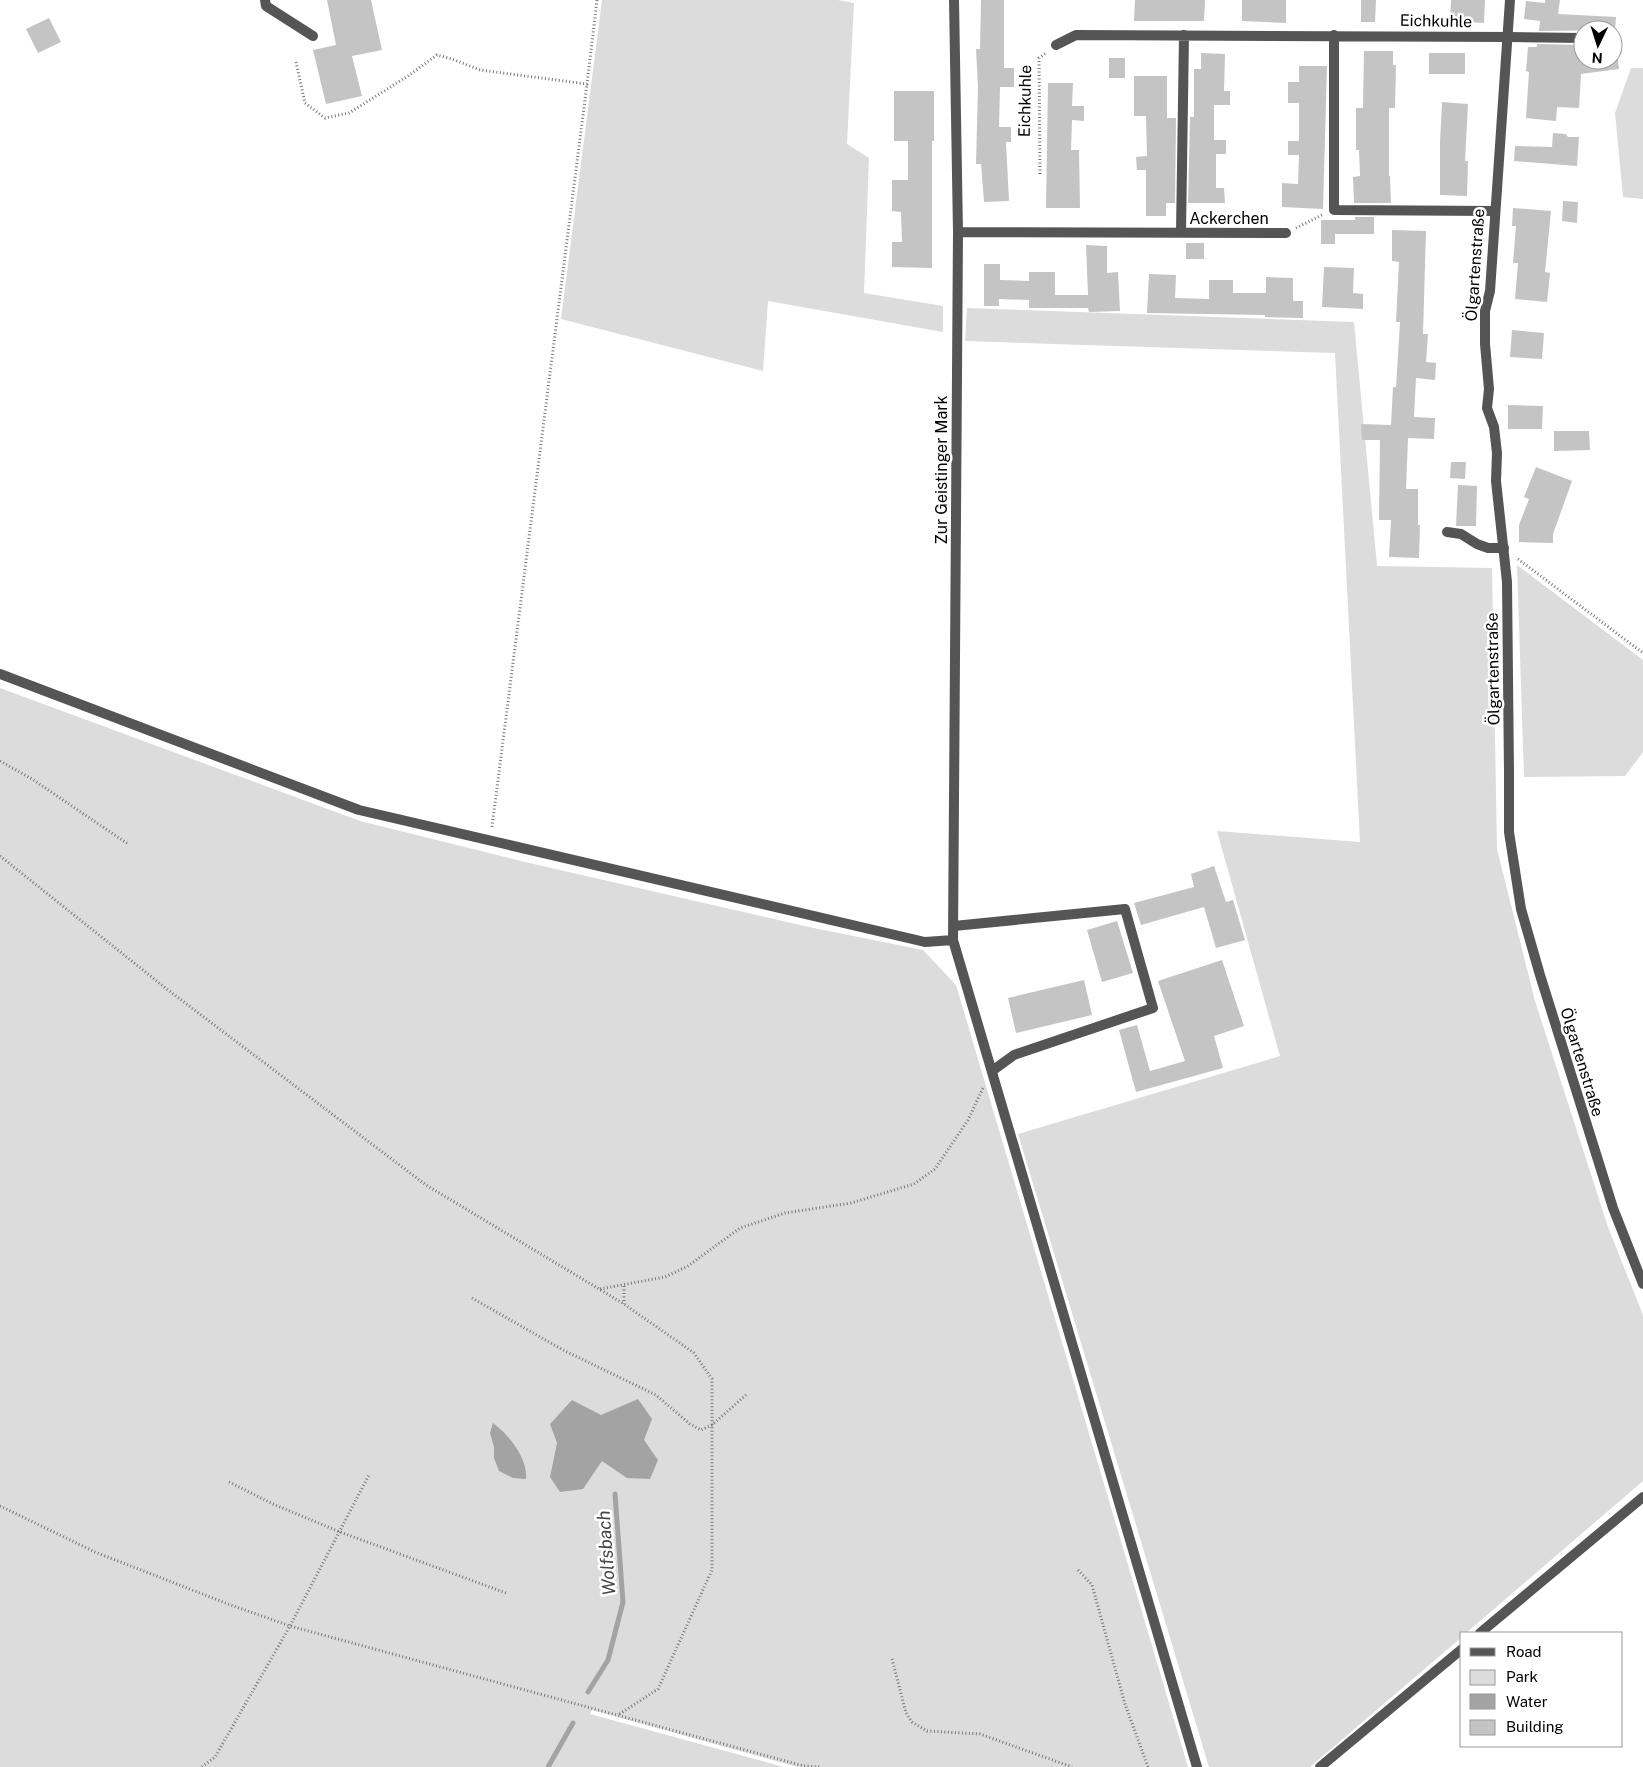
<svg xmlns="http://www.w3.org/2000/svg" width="1643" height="1767" viewBox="0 0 1643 1767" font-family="'Public Sans',sans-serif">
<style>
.green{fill:#dcdcdc}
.water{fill:#a3a3a3}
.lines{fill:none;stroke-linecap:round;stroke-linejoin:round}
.stream{stroke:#a3a3a3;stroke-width:5}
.building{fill:#c4c4c4}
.path{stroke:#777;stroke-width:3;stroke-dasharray:1 2.5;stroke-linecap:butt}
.service{stroke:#555;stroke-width:10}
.minor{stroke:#555;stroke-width:10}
.labels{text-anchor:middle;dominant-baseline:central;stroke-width:5;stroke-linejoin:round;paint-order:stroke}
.street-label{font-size:16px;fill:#000;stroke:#fff}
.water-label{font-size:18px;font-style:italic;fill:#444;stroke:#fff}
</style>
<rect width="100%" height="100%" fill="#fff"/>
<!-- green -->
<path class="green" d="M602,0h236l16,3 -7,141 22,14 -5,135 79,13v26l-175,-31 -5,70 -202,-52z
M1631,68h12v131l-20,-2 -8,-84z
M967,308l387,14 23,244 115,2 5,281 38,152 73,226 35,88v166l-177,152h-4v4l-152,130h-101l-191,-633 262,-78 -63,-225 143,11 -25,-489 -370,-12z
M1517,565l126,95v92l-18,24 -101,1z
M0,688l360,133 165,41 284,65 114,23 33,35 232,782h-391l-205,-57 -2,4 194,53h-784z"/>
<!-- water -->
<path class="water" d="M638,1399l14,20 -8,21 14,20 -8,19 -23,-1 -25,-17 -19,28 -23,3 -10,-15 7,-34 -7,-19 22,-24 29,15z
M493,1423c16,12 35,35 33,56l-13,-1 -14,-7 -5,-13v-11l-4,-14z"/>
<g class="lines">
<!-- stream -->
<path class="stream" d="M588,1692l20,-32 15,-58 -8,-108
M548,1767l25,-44"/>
</g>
<!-- building -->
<path class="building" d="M327,0h44l11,50 -30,6 10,40 -36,8 -13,-54 23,-5z
M981,0h23v68h10v19h-14l-1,40h12v15h-5l3,59 -25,1 -3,-38h-5l2,-77 -2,-38h4z
M1135,0h70l-1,21h-70z
M1242,0h44v23l-44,-2z
M1361,0h15l-1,22h-14z
M1451,0h34l-1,23 -34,-2z
M1545,0h15l-2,14 58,3 -1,13 -76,1 1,-10 -16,-2 2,-18 19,2z
M49,18l12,24 -23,11 -12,-24z
M1537,44l46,1v15h35l1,9 -38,5 -2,34 -22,-1 -1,14 -30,-3 3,-46 -3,-1 2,-24h9z
M1364,51h29v14h3l-1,43h-6v68h1l1,27h-37l-1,-26 7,-1 -1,-26h-3v-42h7z
M1201,53l24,1 -1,37h6v14h-16v35h12v14h-10v34h8l1,15h-37l2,-86h4v-48h7z
M1429,53h36v21h-36z
M1109,58h16v20h-16z
M1299,66h28l-4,143 -41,-2v-24l16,1 1,-29h-11v-14h11v-38h-11v-21h11z
M1134,76h33v42h9l-1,85h-9v13h-20v-46h-9l-1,-13 11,-1 -1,-40h-12z
M1048,83h25l-1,23h12v15l-12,-1 -1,30h8l1,58h-34z
M894,91h40v50h-2v127l-40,-1v-25h10l-1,-30 -9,-1v-31h16v-39h-14z
M1442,102l26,2 -3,57h3l-1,35 -27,-1v-52z
M1553,133l13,1 2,3h11l-2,29 -63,-5 1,-15 37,1z
M1563,201l15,1 -1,21 -15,-2z
M1513,208l38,3 -6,61 5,1 -3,29 -32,-3 3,-36h-5l3,-37h-4z
M1355,217h19v17h-39v10h-14v-24h34z
M1392,230l34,1 -3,103h5l-2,28 10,1 -1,17 -19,-2 -2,39 21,1 -1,21 -26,-1 -2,51h12v36h2l-1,33 -30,-1 2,-37h-12l1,-80h-18l-1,-16 30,1 2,-38h3l4,-65h-4l3,-60 -7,-1z
M1186,243h18v16h-18z
M1086,245l21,1v27l11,-1 2,39 -31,1 -1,-4h-59v-8l-30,-1v7h-15v-42h16v16l29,1v-9h26v23h33z
M1324,267l30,1 -1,25 10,1v15l-41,-2z
M1149,274l27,1 -1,23 34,1v-19h24v13h33v-16l27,1v23h10v17l-38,-1v-2l-118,-2z
M1512,330l32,3 -2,26 -32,-2z
M1508,405l35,1 -1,23h-34z
M1554,431h35l1,19 -36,1z
M1451,462h15l-1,17 -15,-1z
M1536,467l36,14 -19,53v9l-34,-1v-17l10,-26 -5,-2z
M1458,485l19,1 -1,40h-20z
M1214,866l12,36 7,-2 12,40 -29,8 -12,-41 -63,18 -7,-22 60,-16 -3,-13z
M1117,921l16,52 -31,9 -15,-52z
M1222,960l22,66 -30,10 9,32 -87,24 -17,-62 18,-5 13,46 35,-10 -27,-80z
M1084,980l8,35 -76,18 -8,-35z"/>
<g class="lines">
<!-- path -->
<path class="path" d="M296,62l9,41 20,15 24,-5 59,-37 29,-21 15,4 28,11 107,14 10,-84
M1040,174l-1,-116 7,-5
M1296,228l26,-13
M1518,559l125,94
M0,761l32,18 96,65
M492,827l95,-743
M0,856l168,134 258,195 198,119 70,49 18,26v191l-54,119 -40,26
M624,1286v18
M600,1289l65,-12 23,-11 52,-38 45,-15 66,-10 63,-19 21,-15 33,-49 15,-32
M472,1298l91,52 93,45 34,29 11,6 11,-5 35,-31
M229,1482l44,22 67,28 166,61
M0,1506l95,46 133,52 62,22 514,140 17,1
M1078,1570l14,15 33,119 23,63
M892,1659l14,54 6,9 15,9 53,3 92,33
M202,1767l13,-10 75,-131 79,-151"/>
<!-- service -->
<path class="service" d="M265,0l1,6 47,30
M1508,37l75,1
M1447,532l14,2 16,10 11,4h16
M954,926l171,-17 28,99 -139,47 -22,16"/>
<!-- minor -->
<path class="minor" d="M954,0l4,232 -5,708 244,827
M1510,0l-20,291 -5,20v33l4,45 -2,19 7,19 3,26 -1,28 11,101 2,190v60l12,77 19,66 73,233 30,76
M1334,35v175l160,1
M1056,45l20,-10 432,2
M958,232l328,1
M1181,232l3,-197
M0,674l359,136 566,132 28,-2
M1480,1633l163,-136
M1320,1767l142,-118"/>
</g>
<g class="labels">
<!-- street labels -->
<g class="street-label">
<text transform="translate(1436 21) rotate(1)">Eichkuhle</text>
<text transform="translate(1025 101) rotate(-89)">Eichkuhle</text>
<text x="1229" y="218">Ackerchen</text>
<text transform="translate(1475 265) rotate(-86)">Ölgartenstraße</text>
<text transform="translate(941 470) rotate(-90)">Zur Geistinger Mark</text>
<text transform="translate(1493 669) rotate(-91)">Ölgartenstraße</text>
<text transform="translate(1582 1062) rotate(73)">Ölgartenstraße</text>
</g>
<!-- water labels -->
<g class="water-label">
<text transform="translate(606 1553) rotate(-94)">Wolfsbach</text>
</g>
</g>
<!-- legend -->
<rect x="1460" y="1632" width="162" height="115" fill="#ffffff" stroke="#999999"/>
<rect x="1470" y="1648" width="25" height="8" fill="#555555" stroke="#999999"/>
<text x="1506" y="1657" font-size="15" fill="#000000">Road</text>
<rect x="1470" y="1670" width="25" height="15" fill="#dcdcdc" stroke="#999999"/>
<text x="1506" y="1682" font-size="15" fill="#000000">Park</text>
<rect x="1470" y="1694" width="25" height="15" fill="#a3a3a3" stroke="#999999"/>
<text x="1506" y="1707" font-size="15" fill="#000000">Water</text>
<rect x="1470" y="1720" width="25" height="15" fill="#c4c4c4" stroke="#999999"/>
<text x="1506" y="1732" font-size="15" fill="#000000">Building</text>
<!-- north arrow -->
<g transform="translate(1598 45) rotate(184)"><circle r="24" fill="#ffffff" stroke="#999999"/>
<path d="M0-4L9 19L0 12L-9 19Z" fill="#000000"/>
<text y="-8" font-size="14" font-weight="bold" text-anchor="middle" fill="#000000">N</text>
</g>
</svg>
